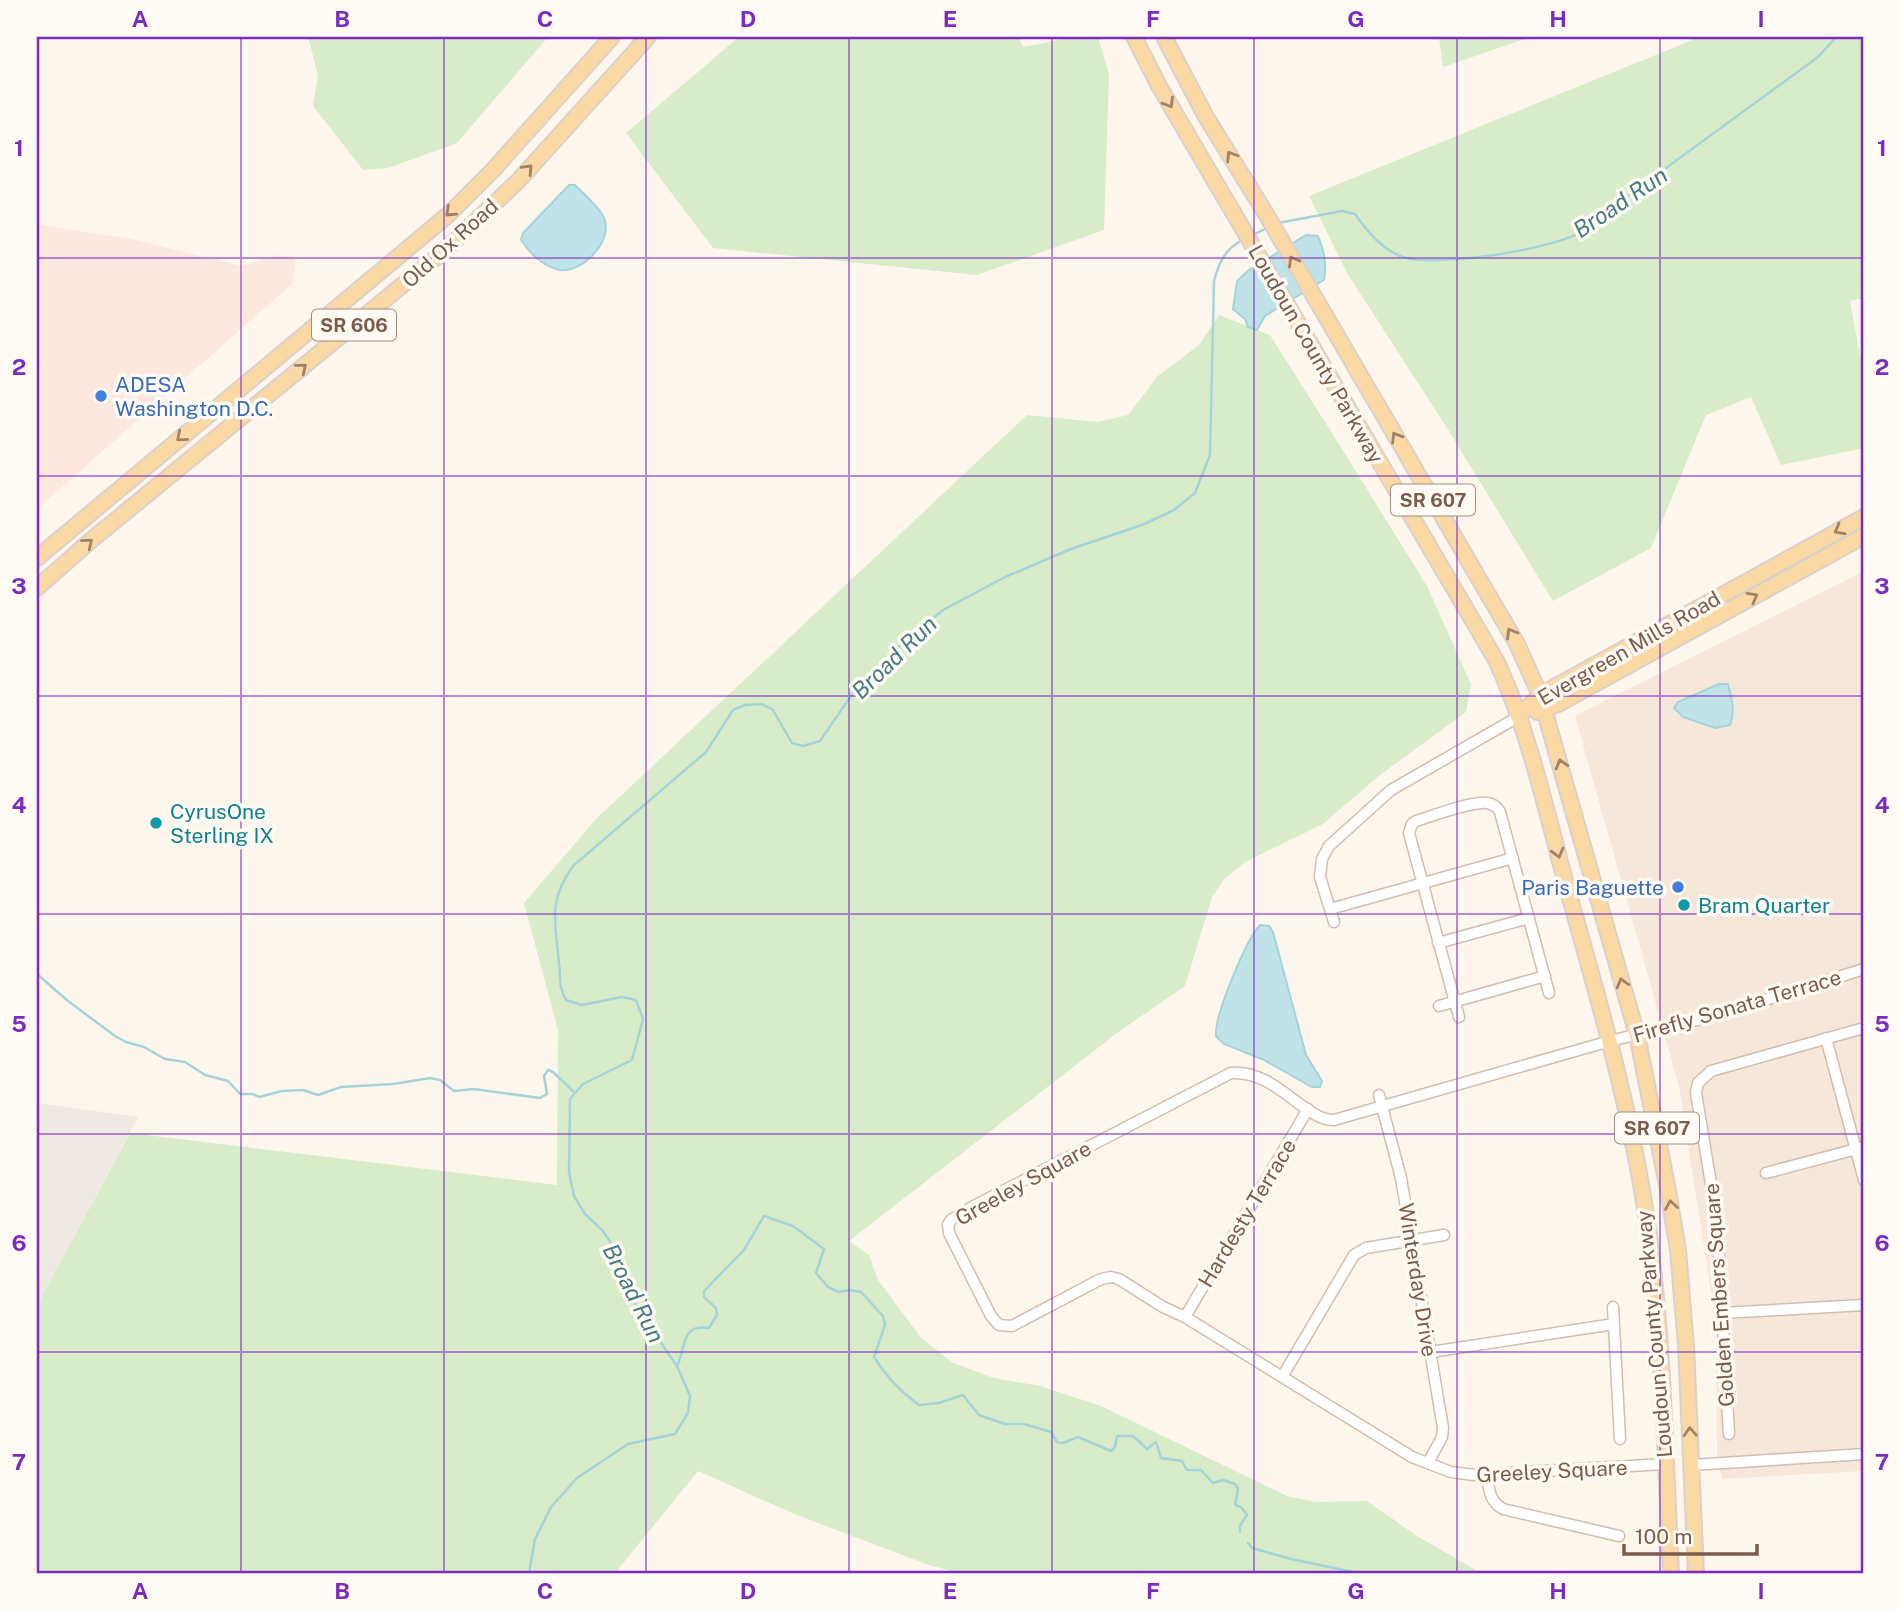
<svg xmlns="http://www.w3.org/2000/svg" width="1901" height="1610" viewBox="0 0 1901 1610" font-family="'Public Sans',sans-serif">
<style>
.residential{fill:#f5e8da}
.commercial{fill:#fde8e0}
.industrial{fill:#efe9e4}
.green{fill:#d8ecc9}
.water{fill:#bfe3e8;stroke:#a5d3da;stroke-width:2}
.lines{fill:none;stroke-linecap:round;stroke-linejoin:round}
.stream{stroke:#a5d3da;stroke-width:2.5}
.minor-casing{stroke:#d1beb0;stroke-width:13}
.primary-casing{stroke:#dad1cd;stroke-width:18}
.minor{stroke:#fff;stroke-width:10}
.primary{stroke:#fbd9a5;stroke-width:14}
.oneway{stroke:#a18267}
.grid{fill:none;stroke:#7b2cbf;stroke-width:2;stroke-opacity:0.55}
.shop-dot{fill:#3f7fe0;stroke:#fffaf3;stroke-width:2.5}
.culture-dot{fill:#0f9aa8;stroke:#fffaf3;stroke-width:2.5}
.labels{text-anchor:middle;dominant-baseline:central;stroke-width:7;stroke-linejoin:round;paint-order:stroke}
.shield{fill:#fffaf3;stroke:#a28b7f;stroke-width:2}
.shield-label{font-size:19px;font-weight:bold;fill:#7a5c4d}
.street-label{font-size:21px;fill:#7a5c4d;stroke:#fffaf3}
.shop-label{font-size:21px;fill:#366cbe;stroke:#fffaf3;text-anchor:start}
.culture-label{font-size:21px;fill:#0d838f;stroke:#fffaf3;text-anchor:start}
.water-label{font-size:23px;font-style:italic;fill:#437c86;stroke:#fffaf3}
.neatline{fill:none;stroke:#7b2cbf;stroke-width:2.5}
.grid-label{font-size:23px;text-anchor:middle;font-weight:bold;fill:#7b2cbf}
</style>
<rect width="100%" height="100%" fill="#fdf6ec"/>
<!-- residential -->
<path class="residential" d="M1864,571v900l-142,8 -5,-22 -1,-133 -37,-238 -104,-370z"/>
<!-- commercial -->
<path class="commercial" d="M37,225l95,14 109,27 36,-11 19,3 -4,26 -255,225z"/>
<!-- industrial -->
<path class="industrial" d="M37,1103l101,14 -101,188z"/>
<!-- green -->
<path class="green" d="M308,37h240l-91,106 -69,25 -25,2 -50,-64 5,-31z
M739,37h280l4,10 52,-10h23l11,37 -5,156 -127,45 -264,-27 -87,-115z
M1439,37h91l-87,30z
M1700,37h164v261l-14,3 14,75v72l-83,17 -30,-68 -45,18 -55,133 -98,53 -106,-173 -100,-155 -38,-77z
M1219,315l51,20 72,114 85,137 44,98 -5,28 -86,63 -57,49 -78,38 -21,17 -12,18 -27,89 -68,47 -268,208 20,14 9,25 44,59 31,24 41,15 46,8 61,20 186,90 29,6 51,-1 50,35 64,37h-523l-32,-9 -134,-51 -94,-42 -83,102h-578v-268l93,-172 427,52 1,-155 -34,-127 72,-84 431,-404 71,7 30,-7 30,-39 41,-31z"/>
<!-- water -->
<path class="water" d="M569,185h6c9,10 24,21 29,33 10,23 -22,55 -44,52 -17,-3 -30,-17 -39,-30l2,-7z
M1306,235l12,1c6,15 9,28 6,44l-59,36 -8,14 -9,-3 -3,-8 -12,-10 4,-28 12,-11z
M1719,684h9c3,12 8,27 2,41l-15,3 -32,-11 -9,-9 4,-6z
M1260,925l9,1 4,6 33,123 16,26 -2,6h-8l-48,-27 -40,-16 -8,-8c-2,-20 30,-96 44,-111z"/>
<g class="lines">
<!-- stream -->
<path class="stream" d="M1278,223l64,-12 13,3c12,17 27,36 48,43 35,11 154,-8 184,-28 6,-4 11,-10 16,-15l215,-157 18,-20
M1253,235l16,-8
M37,974l31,27 47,35 11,6 18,5 21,12 20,3 20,13 23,6 12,13h13l6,3 23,-6 21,-1 15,5 23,-8 52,-3 37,-6 10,2 14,11 20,-2 66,9 7,-4 -3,-18 4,-6 5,2 21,20
M677,1366c10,-20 3,-42 32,-38l8,-13 -1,-7 -12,-11v-6l40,-41 20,-34 29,10 31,23 -8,24 12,14 11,5 11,-2 11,2 22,24 2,9 -11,32c12,20 26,34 45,48l20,-2 24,-8 16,20 26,9h19l27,8 6,10 6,1 15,-6 33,14 4,-4 2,-11h16l14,13 9,-7 5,16 21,3 5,9h14l12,13 10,-3 12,4 3,5 -3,16 6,2 6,8 -7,11v6
M1248,1543l4,5 39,11 67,14
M529,1573l6,-34 16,-32 26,-29 51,-34 47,-10 13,-21 2,-17 -12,-28 -44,-66 -12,-42 -19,-29 -18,-17 -11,-18 -5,-24 1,-73 13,-15 49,-24 11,-41 -7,-19 -14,-3 -40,8 -16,-5c-8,-13 -5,-23 -7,-37 -4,-40 -11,-63 14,-97l133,-114 27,-42 12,-5 17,-1 11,6 19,33 11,3 17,-5 33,-48 42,-43 48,-40 62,-33 66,-28 71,-24 32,-15 21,-17 15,-38 4,-174c5,-19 11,-32 30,-42"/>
<!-- minor casing -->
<g class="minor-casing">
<path id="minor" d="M1330,909l183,-51
M1334,922l-14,-45 2,-18 7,-13 62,-56 127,-73
M1438,943l91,-25
M1439,1006l106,-30
M1459,1017l-50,-184 3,-9 4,-3c16,-5 56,-20 71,-18 6,1 10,3 13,9l49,181
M1826,1038l38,142
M1379,1095l22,83 42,250 -1,9 -14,26
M1766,1173l98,-26
M1613,1307l7,132
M1723,1313l141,-8
M1185,1317l123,-208
M1431,1352l183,-28
M1282,1377l72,-122 12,-7 78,-13
M1729,1434l-12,-214 -21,-127 2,-10 13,-12 153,-43
M1665,1464l-191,11 -23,-3 -39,-15 -227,-140 -22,-10 -44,-28 -8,-2 -10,2 -89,47 -13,-1 -8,-9 -42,-83 -1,-9 4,-5 22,-13 257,-133c46,-3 72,47 103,47l276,-79 104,-25 150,-47
M1692,1465l172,-11
M1487,1475c2,14 2,26 16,34l116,27"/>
</g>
<!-- primary casing -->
<g class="primary-casing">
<path id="primary" d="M1134,37l25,49 338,576c32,70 49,148 69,222 32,114 66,228 82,345 16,114 17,230 23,344
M1164,37l42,80 60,97 251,430 23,51 97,340 31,155 10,60 8,96 10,227
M37,558l411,-343 44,-44 120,-134
M37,588l52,-46 355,-291 74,-70 130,-144
M1537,712l21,-8 306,-168
M1518,717l22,-22 324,-178"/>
</g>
<!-- minor -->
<use href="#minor" class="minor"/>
<!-- primary -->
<use href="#primary" class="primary"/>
</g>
<!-- one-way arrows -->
<defs><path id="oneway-chevron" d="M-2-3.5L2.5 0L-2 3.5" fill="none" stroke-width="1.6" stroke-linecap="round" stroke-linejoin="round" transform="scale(1.75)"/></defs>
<g class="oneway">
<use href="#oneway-chevron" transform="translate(1169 103) rotate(59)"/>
<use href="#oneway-chevron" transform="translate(1231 156) rotate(-122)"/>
<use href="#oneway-chevron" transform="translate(528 169) rotate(-47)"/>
<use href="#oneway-chevron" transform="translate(450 212) rotate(137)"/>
<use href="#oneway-chevron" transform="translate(1293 261) rotate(-120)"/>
<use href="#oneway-chevron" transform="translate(302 368) rotate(-39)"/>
<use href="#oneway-chevron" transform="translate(181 437) rotate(140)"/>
<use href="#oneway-chevron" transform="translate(1396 437) rotate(-121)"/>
<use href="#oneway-chevron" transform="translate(1839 530) rotate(151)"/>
<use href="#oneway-chevron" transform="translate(88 543) rotate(-40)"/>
<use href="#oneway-chevron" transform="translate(1753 597) rotate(-29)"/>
<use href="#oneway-chevron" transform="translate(1511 633) rotate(-120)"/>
<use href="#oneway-chevron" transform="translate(1561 764) rotate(-106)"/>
<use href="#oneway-chevron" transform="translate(1558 853) rotate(75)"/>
<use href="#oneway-chevron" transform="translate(1622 983) rotate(-106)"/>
<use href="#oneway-chevron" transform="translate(1671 1205) rotate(-99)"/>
<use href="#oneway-chevron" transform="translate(1690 1432) rotate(-93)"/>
</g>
<!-- grid -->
<path class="grid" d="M241,37v1536M444,37v1536M646,37v1536M849,37v1536M1052,37v1536M1254,37v1536M1457,37v1536M1660,37v1536M37,258h1827M37,476h1827M37,696h1827M37,914h1827M37,1134h1827M37,1352h1827"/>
<!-- markers -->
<g class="shop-dot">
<circle cx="101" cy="396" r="7"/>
<circle cx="1678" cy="887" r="7"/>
</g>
<g class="culture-dot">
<circle cx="156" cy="823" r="7"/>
<circle cx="1684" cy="905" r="7"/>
</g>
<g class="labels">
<!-- shield labels -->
<g class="shield">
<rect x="312" y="309.5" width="84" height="31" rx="5"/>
<rect x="1391" y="484.5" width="84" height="31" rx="5"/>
<rect x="1615" y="1112.5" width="84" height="31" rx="5"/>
</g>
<g class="shield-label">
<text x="354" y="325">SR 606</text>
<text x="1433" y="500">SR 607</text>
<text x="1657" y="1128">SR 607</text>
</g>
<!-- street labels -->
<g class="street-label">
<text transform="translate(450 243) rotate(-42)">Old Ox Road</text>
<text transform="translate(1316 354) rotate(60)">Loudoun County Parkway</text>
<text transform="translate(1629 648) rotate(-30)">Evergreen Mills Road</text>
<text transform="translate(1737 1006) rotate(-16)">Firefly Sonata Terrace</text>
<text transform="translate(1023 1183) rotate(-29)">Greeley Square</text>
<text transform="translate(1247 1213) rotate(-59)">Hardesty Terrace</text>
<text transform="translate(1418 1280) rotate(81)">Winterday Drive</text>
<text transform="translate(1719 1295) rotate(-94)">Golden Embers Square</text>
<text transform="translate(1654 1334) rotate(-95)">Loudoun County Parkway</text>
<text transform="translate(1552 1471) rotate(-3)">Greeley Square</text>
</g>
<!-- shop labels -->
<g class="shop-label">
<text x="115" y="384">ADESA<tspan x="115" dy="24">Washington D.C.</tspan></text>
<text x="1664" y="887" text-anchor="end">Paris Baguette</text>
</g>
<!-- culture labels -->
<g class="culture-label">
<text x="170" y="811">CyrusOne<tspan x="170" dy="24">Sterling IX</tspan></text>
<text x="1698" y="905">Bram Quarter</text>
</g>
<!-- water labels -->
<g class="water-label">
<text transform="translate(1620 202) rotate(-34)">Broad Run</text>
<text transform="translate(894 657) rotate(-44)">Broad Run</text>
<text transform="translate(634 1293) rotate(63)">Broad Run</text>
</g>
</g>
<!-- border -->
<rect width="1901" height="1610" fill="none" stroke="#fffaf3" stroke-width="77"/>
<!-- scale -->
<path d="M1624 1544v10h133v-10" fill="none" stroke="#7a5c4d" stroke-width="3.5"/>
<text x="1635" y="1544" font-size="21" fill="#7a5c4d" stroke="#fffaf3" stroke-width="5" paint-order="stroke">100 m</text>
<rect x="38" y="38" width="1824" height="1534" class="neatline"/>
<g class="grid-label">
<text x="140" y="27">A</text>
<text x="342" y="27">B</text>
<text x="545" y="27">C</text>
<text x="748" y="27">D</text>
<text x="950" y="27">E</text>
<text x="1153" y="27">F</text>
<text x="1356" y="27">G</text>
<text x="1558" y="27">H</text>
<text x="1761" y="27">I</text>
<text x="19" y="156">1</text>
<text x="1882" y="156">1</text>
<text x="19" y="375">2</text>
<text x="1882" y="375">2</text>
<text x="19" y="594">3</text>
<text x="1882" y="594">3</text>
<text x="19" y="813">4</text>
<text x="1882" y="813">4</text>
<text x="19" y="1032">5</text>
<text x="1882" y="1032">5</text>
<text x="19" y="1251">6</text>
<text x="1882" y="1251">6</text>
<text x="19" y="1470">7</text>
<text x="1882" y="1470">7</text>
<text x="140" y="1599">A</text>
<text x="342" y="1599">B</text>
<text x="545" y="1599">C</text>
<text x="748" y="1599">D</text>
<text x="950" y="1599">E</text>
<text x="1153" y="1599">F</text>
<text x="1356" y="1599">G</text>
<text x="1558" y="1599">H</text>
<text x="1761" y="1599">I</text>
</g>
</svg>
